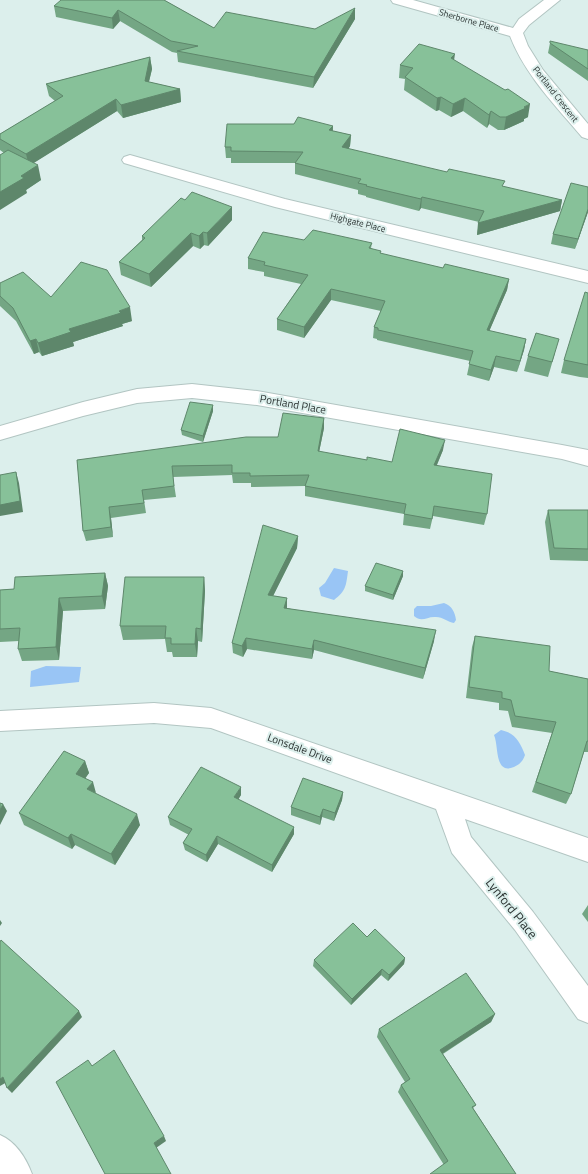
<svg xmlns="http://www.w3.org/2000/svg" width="588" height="1174" viewBox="0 0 588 1174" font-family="'Titillium Web',sans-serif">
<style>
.water{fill:#99c5f5}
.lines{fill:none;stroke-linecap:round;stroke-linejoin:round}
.minor-casing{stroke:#b2c5c2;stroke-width:2}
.minor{fill:#fff;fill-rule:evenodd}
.wall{fill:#74a684}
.shaded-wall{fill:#5e876b}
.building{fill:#87c199;stroke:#5e876b}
.labels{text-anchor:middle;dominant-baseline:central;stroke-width:4;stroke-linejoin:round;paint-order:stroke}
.far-street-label{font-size:9px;fill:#2a3231;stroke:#dcefec}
.street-label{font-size:11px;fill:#2a3231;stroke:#dcefec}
.near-street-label{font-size:13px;fill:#2a3231;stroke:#dcefec}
</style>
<rect width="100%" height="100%" fill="#dcefec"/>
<!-- water -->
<path class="water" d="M334,568l14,3c-2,15 -2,20 -14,29l-13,-4 -2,-8 6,-5z
M444,603c8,3 11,9 12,17l-2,3c-6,-1 -11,-6 -18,-6 -9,-1 -14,6 -22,-1v-7l3,-3h14z
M46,666l35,1 -2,15 -49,5 1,-16z
M501,730c14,3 19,12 24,25 -2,6 -5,9 -11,12 -20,8 -15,-21 -20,-32z"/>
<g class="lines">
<!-- minor casing -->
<g class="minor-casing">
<path id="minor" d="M391,0h22l100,28 6,-9 25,-19h16l-31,25 -6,8 5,13 15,24 45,54v15l-6,-2c-26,-31 -57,-62 -72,-101l-117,-33z
M130,155l155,44 303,72v12l-313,-76 -151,-44 -2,-3 2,-3z
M192,384l65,7 305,54 26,5v16l-26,-7 -305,-54 -65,-7 -55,5 -54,13 -83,24v-14l83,-24 54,-13z
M154,703l57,5 377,130v24l-123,-43 6,18 62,75 55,74v37l-10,-4 -63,-89 -63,-77 -16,-44 -225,-81 -57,-5 -154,8v-20z
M0,1135c16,7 26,23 32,39h-32z"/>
</g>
<!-- minor -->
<use href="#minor" class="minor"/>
</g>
<!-- wall -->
<path class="wall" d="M164,0l50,28 101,1 40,-10 -42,69 -135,-26 -1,-9 -5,-1 -52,-31 -7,8 -57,-12 -2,-11z
M550,43l38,7v31l-40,-28z
M150,57l2,12 -3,13 31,7 1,13 -58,16 -6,-7 -84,52 8,17 -15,10 1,3 -23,-40 -4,-3v-16l55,-33 -6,-5 -3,-12z
M454,60l74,57 -4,2v2l-20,9h-6l-9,-6 -2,4 -24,-17 -12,6 -12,-7 -3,1 -32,-21 1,-11 -6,-1 1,-13z
M333,126v5l18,4 -1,11 -2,3 156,38 58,13 -2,11 -83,24 2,-13 -58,-14 -2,3 -53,-14v-1l-8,-2v-4l-63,-16v-11h-64v-5h-5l-1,-11z
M588,187v25l-13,37 -24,-5 2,-10z
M232,220l-24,26 -4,-1 -4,4 -7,-3 -42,41 -30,-12 -2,-13 23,-22v-4z
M304,240l68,3 -1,5 10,6 62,14 66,11 -2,11 -18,41 37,8 -2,11 -7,22 -23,-5 -5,14 -22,-6 3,-14 -93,-21v-1l-4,-1 1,-11 7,-16 -50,-11 -27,38 -27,-8v-11l24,-35 -37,-8v-4l-16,-3v-11z
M0,283l51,14 81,24 -10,3 1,2 -50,16 1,4 -32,10 -3,-4 -5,2 -18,-33 -16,-15z
M588,293v85l-8,-1 -19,-4 3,-13z
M555,353l-7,24 -24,-6 4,-15z
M213,405v6l-10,31 -21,-7 -1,-5z
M324,418v10l-5,24 48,8 25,2 51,-12 -6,15 50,49 -3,11 -51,-9 -3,13 -27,-4 1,-11 -99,-18v-10l-54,1v-4h-18l-1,-8 -59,2 3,20 -32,3 2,13 -35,5 2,19 -27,4 -3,-10 -6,-71 201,-23z
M548,510h40v51l-38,-1 -5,-38z
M298,536l-1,12 -24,48 14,2v10l147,33 -11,38 -109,-29 -2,9 -65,-10 -4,8 -10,-4 -1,-10z
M403,571v5l-10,24 -28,-9v-5z
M105,573l3,13 -3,23 -42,2 -4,49 -37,1 -4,-12 1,-8 -19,1v-52l14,-1z
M204,577l1,14 -3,51 -4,-1 -1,16h-24l-1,-5h-5l-2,-13 -42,1 -3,-14z
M475,636l74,35 39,8v73h-4l-13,42 -5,10 -34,-12 20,-59 -40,-6 -4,-16 -9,-1v-7l-33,-5 6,-51z
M85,761l4,12 -4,5 11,16 44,31 -25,40 -40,-20 -3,4 -48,-24 -5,-12z
M343,792l-1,8 -8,21 -12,-4 -2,8 -29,-10v-8z
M241,795l-3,4 56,35 -22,38 -54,-28 -11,18 -22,-12 -2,-7 6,-8 -19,-10 -2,-8z
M588,905v17l-6,-8z
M367,937l38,21 -1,6 -16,17 -7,-6 -30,30 -38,-39 1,-6z
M495,1014l-4,8 -48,32 33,51 -3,3 43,66 -72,-9 -46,-73 3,-7 4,-3 -28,-45 2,-8z"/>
<!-- shaded-wall -->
<path class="shaded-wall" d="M355,8v11l-42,69 1,-11z
M118,10l2,11 -7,8 -1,-11z
M455,54l-2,13 -2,-9z
M150,57l2,12 -6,24 -1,-12z
M180,89l1,13 -58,16 -2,-13z
M441,97l-2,13 -3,1 1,-13z
M465,98l-2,13 -12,6 2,-13z
M116,99l1,12 -88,55 -3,-12z
M530,104l-2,13 -4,2v2l-20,9 2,-13 18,-10z
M491,111l-2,13 -2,4 2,-13z
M333,126l-1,11 -3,-7z
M351,135l-1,11 -8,13v-12z
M38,165l3,15 -15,10 1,3 -27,17v-18l21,-16z
M422,197l-1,11 -2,3 2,-12z
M562,200l-2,11 -83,24 1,-12z
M232,207v13l-24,26 -1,-13z
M588,209v3l-13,37 3,-10z
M203,232l1,13 -4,4 -1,-13z
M191,233l2,13 -42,41 -2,-13z
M509,279l-2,11 -22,51 2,-11z
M331,289v11l-27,38v-11z
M130,307l2,14 -10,3 1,2 -50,16 1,4 -32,10 -4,-13 31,-14z
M36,339l3,13 -5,2 -4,-13z
M526,339l-2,11 -7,22z
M496,356l-2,11 -5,14 2,-11z
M213,405v6l-10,31v-6z
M324,418v10l-7,34 1,-11z
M445,440l-2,10 -11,26 2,-11z
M16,472l3,11 4,29 -23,4v-11z
M109,507l2,11 2,19 -2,-10z
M298,536l-1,12 -29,58v-11z
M403,571v5l-10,24v-5z
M105,573l3,13 -3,23 -3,-13z
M204,577l1,14 -3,51 -1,-13z
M59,598l4,13 -4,49 -3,-13z
M287,598v11l-3,-1z
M196,628l2,13 -1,16 -2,-13z
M436,630l-2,11 -11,38 2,-11z
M246,638l1,11 -4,8 -1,-11z
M314,640v10l-2,9v-10z
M85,761l4,12 -9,13 -4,-12z
M93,782l3,11 -9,-4z
M241,787v8l-6,10 -1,-8z
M343,792l-1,8 -8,21 1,-8z
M3,804l4,7 -7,14v-15z
M323,809l-1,8 -2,8v-8z
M137,814l3,11 -25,40 -4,-11z
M294,827v7l-22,38v-7z
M71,834l4,11 -3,4 -4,-11z
M217,836l1,8 -11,18 -1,-7z
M0,920l2,3 -2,3z
M405,958l-1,6 -16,17 1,-6z
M382,969l-1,6 -30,30 1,-6z
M79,1011l3,6 -70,76 -5,-5z
M495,1014l-4,8 -54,35 3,-7z
M3,1077l4,5 -7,4v-7z
M164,1136l2,5 -10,7 -2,-5z"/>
<!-- building -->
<path class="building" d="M61,0h103l50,28 12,-16 89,17 40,-21 -41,69 -137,-26 21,-5 -27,-5 -53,-31 -6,8 -58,-12z
M550,41l38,9v19l-38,-26z
M419,44l36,10 -4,4 54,32 3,-1 22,15 -6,3 2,1 -20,9h-6l-9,-6 -2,4 -24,-17 -12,6 -12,-7 -4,1 -32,-21 8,-9 -13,-3z
M150,57l-5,24 35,8 -59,16 -5,-6 -90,55 -26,-15v-5l63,-38 -17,-12z
M298,117l35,9 -4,4 22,5 -9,12 105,25 2,-3 56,12 -3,5 60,14 -84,23 6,-12 -62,-14 -1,2 -55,-13 1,-1 -9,-2 3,-4 -66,-16 8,-11 -72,-1v-4h-6l2,-23h67z
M8,150l30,15 -17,11 3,2 -24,14v-37z
M571,183l17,4v22l-10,30 -25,-5z
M192,192l40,15 -25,26 -4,-1 -4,4 -8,-3 -42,41 -30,-12 26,-24 -3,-2 39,-38 4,2z
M313,230l59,13 -3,5 12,3 -1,2 63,15 2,-4 64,15 -22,51 39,9 -6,22 -24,-5 -5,14 -22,-6 4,-13 -95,-21v-2l-4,-1 11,-26 -54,-12 -27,38 -27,-8 31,-44 -44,-10 1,-3 -17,-4 15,-26 41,8z
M81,262l26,8 23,37 -11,4 2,2 -52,16 2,3 -33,11 -2,-4 -6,2 -17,-33 -13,-12v-13l23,-11 28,25z
M585,292l3,1v72l-24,-5z
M536,333l23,6 -7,23 -24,-6z
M190,402l23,3 -10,31 -22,-6z
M283,413l41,5 -6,33 49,9v-3l25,5 8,-33 45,11 -11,25 58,9 -5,40 -53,-8 -2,13 -28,-5 2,-10 -101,-18 4,-11 -59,1v-3h-18v-8l-60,1 2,20 -32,4 2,13 -35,4 2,20 -28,4 -6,-71 169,-23h32z
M16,472l4,29 -20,4v-30z
M548,510h40v39l-34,-1z
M263,525l35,11 -30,59 19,3 -3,10 152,22 -11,38 -111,-28 -2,9 -66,-11 -4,8 -10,-3z
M376,563l27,8 -10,24 -28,-9z
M105,573l-3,23 -43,2 -3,49 -38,2 2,-21 -20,1v-39l14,-1 1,-12z
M125,577h79l-3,52 -5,-1 -1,16h-24v-6h-6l1,-12h-46z
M475,636l75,10 -1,25 39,8v62h-1l-16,53 -35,-12 20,-60 -41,-6 -4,-16 -9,-2v-6l-33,-5z
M64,751l21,10 -9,13 17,8 -6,7 50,25 -26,40 -40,-20 -3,4 -49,-25z
M201,767l40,20 -7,10 60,30 -22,38 -55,-29 -11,19 -23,-12 9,-14 -24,-12z
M303,778l40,14 -8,21 -12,-4 -3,8 -29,-10z
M0,803l3,1 -3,6z
M353,923l14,14 8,-8 30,29 -16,17 -7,-6 -30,30 -38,-39z
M1,940l78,71 -72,77 -4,-11 -3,2v-137z
M466,973l29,41 -55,36 36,55 -4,2 44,67h-86l18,-13 -47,-76 9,-6 -31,-50z
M114,1050l50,86 -10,7 17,31h-66l-49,-92 32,-22 4,6z"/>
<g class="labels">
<!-- far-street labels -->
<g class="far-street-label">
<text transform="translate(469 20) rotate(16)">Sherborne Place</text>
<text transform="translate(556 94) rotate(52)">Portland Crescent</text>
<text transform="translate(358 222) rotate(14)">Highgate Place</text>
</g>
<!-- street labels -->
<g class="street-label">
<text transform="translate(293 404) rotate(10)">Portland Place</text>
<text transform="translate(300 748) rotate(20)">Lonsdale Drive</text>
</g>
<!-- near-street labels -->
<g class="near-street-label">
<text transform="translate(512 908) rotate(51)">Lynford Place</text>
</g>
</g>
</svg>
